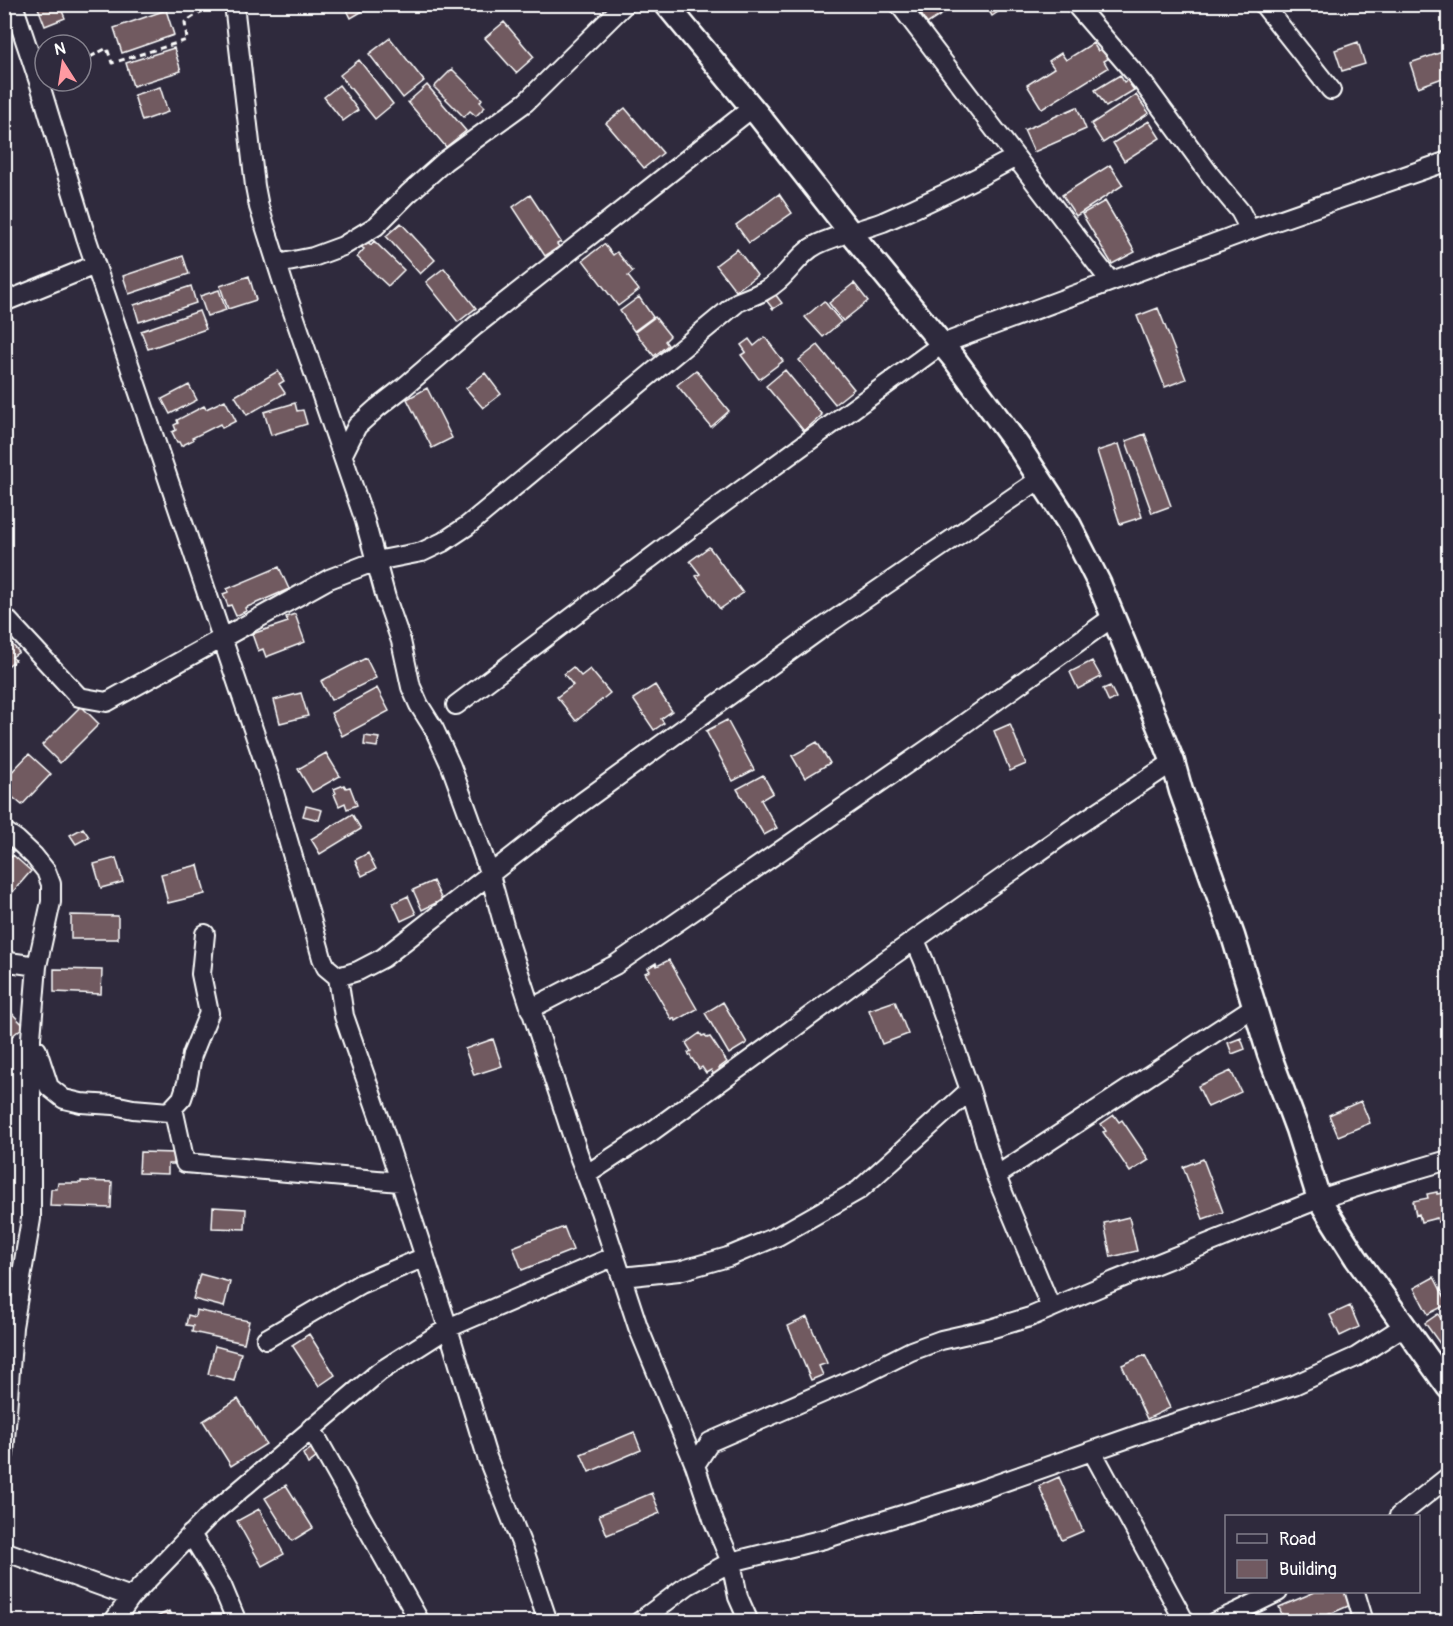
<svg xmlns="http://www.w3.org/2000/svg" width="1453" height="1626" viewBox="0 0 1453 1626" font-family="Pangolin,sans-serif">
<style>
.building{fill:#715a61;stroke:#fff;stroke-width:1.5}
.lines{fill:none;stroke-linecap:round;stroke-linejoin:round}
.minor-casing{stroke:#fff;stroke-width:22}
.tertiary-casing{stroke:#fff;stroke-width:27}
.path{stroke:#fff;stroke-width:3;stroke-dasharray:6 4.5;stroke-linecap:butt}
.minor{stroke:#2f2a3d;stroke-width:18}
.tertiary{stroke:#2f2a3d;stroke-width:22}
</style>
<rect width="100%" height="100%" fill="#2f2a3d"/>
<filter id="ink" filterUnits="userSpaceOnUse"><feTurbulence type="fractalNoise" baseFrequency=".0167" numOctaves="2"/><feDisplacementMap in="SourceGraphic" scale="12" xChannelSelector="R" yChannelSelector="G"/><feConvolveMatrix kernelMatrix="1 2 1 2 8 2 1 2 1" color-interpolation-filters="sRGB"/></filter>
<g filter="url(#ink)">
<!-- building -->
<path class="building" d="M59,4l6,14 -20,8 -8,-21z
M344,4h21l3,4 -17,10z
M915,4h43l-31,20z
M985,4h25l-18,12z
M166,10l8,25 -52,18 -8,-25z
M504,22l30,35 -18,16 -31,-35z
M390,38l34,43 -21,17 -34,-44z
M1358,42l7,22 -23,7 -7,-21z
M1093,43l5,8 6,-4 7,10 -7,4 4,7 -66,41 -15,-24 27,-17 -5,-7 12,-8 5,7z
M174,48l7,23 -48,15 -7,-23z
M1448,50v26l-30,11 -8,-24z
M359,60l34,44 -18,15 -35,-44z
M452,69l30,30 -2,3 5,5 -9,9 -6,-5 -6,6 -30,-30z
M1120,75l4,7 3,-2 7,10 -28,17 -11,-17z
M339,85l19,25 -15,11 -19,-24z
M427,85l39,46 -20,16 -38,-45z
M160,87l8,25 -26,9 -8,-26z
M1136,95l13,18 -46,30 -12,-19z
M1077,107l9,22 -52,23 -10,-22z
M625,108l38,45 -19,15 -38,-45z
M1149,121l11,17 -36,23 -11,-18z
M1110,165l13,20 -47,31 -14,-21z
M779,194l13,19 -43,30 -13,-18z
M530,195l31,47 -4,2 2,3 -14,9 -32,-49z
M1105,201l30,51 -23,12 -30,-50z
M401,223l34,37 -15,14 -34,-38z
M367,241l4,4 3,-4 30,29 -16,16 -31,-29 7,-8 -3,-2z
M604,244l9,11 4,-3 16,20 -5,4 11,14 -21,16 -35,-46z
M737,249l20,26 -21,16 -20,-26z
M183,256l6,18 -60,20 -6,-18z
M444,268l32,40 -18,14 -32,-40z
M249,276l7,24 -28,9 -8,-23z
M854,283l14,18 -25,20 -14,-18z
M191,286l5,17 -57,19 -5,-17z
M219,290l7,20 -19,6 -7,-20z
M775,294l7,9 -9,6 -7,-9z
M639,297l14,20 -19,14 -14,-20z
M824,301l17,21 -18,15 -18,-20z
M1158,308l28,71 -21,8 -28,-71z
M199,311l7,18 -58,20 -7,-18z
M655,317l15,19 -5,5 3,4 -14,11 -19,-24z
M765,337l18,24 -24,18 -18,-24 5,-3 -5,-7 8,-6 5,7z
M818,345l36,44 -19,15 -36,-44z
M696,370l33,41 -18,16 -34,-42z
M785,370l37,45 -18,16 -38,-45z
M278,371l6,10 -5,3 6,9 -38,22 -12,-19z
M485,373l16,21 -18,14 -17,-20z
M189,385l8,15 -27,14 -8,-15z
M427,388l25,50 -20,10 -25,-49z
M225,400l11,21 -14,7 -2,-4 -28,14 1,2 -12,6 -2,-4h-2l-5,-10 4,-2 -2,-5 4,-2 -1,-3 27,-14 2,3z
M295,403l2,8 6,-1 4,14 -36,11 -7,-23z
M1145,434l26,72 -19,7 -26,-72z
M1119,444l23,73 -22,7 -23,-73z
M709,547l34,46 -23,16 -24,-33 4,-2 -10,-13z
M279,567l10,22 -44,19 1,3 -10,5 -5,-11 -3,1 -5,-12 5,-2 -1,-3z
M295,614l10,28 -39,15 -3,-8 -5,2 -6,-17 36,-12 -2,-5z
M4,643l3,3 4,-3 8,9 -7,5 3,3 -11,9z
M366,658l10,20 -45,22 -10,-19z
M1092,661l9,16 -23,12 -8,-17z
M573,667l8,9 9,-7 20,24 -34,28 -19,-24 16,-12 -9,-11z
M655,685l17,26 -11,8 3,4 -10,7 -21,-31z
M1110,686l6,12 -7,4 -6,-13z
M377,688l12,23 -47,25 -11,-23z
M301,693l7,23 -28,7 -6,-23z
M81,706l18,18 -39,39 -18,-18z
M727,720l27,50 -21,11 -27,-50z
M1010,724l16,40 -16,7 -16,-40z
M365,736l14,2 -2,9 -13,-2z
M817,742l13,21 -25,15 -13,-22z
M326,753l14,23 -28,16 -14,-23z
M29,754l22,20 -29,31 -18,-15v-10z
M763,775l10,18 -12,7 16,28 -13,7 -27,-46z
M344,785l2,3 4,-1 7,18 -10,4 -2,-6 -6,3 -5,-12 2,-1 -2,-4z
M306,806l16,4 -3,10 -16,-4z
M352,814l9,15 -41,25 -9,-15z
M83,828l6,9 -13,7 -6,-9z
M368,853l8,16 -14,7 -7,-16z
M13,855l18,16 -27,31v-37z
M116,858l7,24 -22,6 -7,-24z
M198,865l7,29 -37,9 -7,-29z
M433,881l9,19 -20,10 -9,-20z
M408,896l8,18 -15,7 -8,-18z
M71,915l47,1v23h-47z
M669,960l28,49 -21,12 -2,-3 -2,2 -27,-47 5,-2 -2,-3 8,-5 1,3z
M54,969l48,1 -1,24 -47,-2z
M895,1001l13,33 -26,10 -13,-34z
M723,1002l24,41 -18,11 -24,-41z
M7,1008l17,18 -20,17v-33z
M700,1033l2,3 3,-1 2,3 3,-1 17,25 -8,6 2,3 -7,4 -3,-5 -5,3 -4,-6 -3,2 -11,-16 3,-2 -5,-8z
M1241,1038l4,11 -13,5 -4,-11z
M493,1039l9,27 -28,9 -9,-26z
M1231,1071l10,21 -33,15 -10,-21z
M1361,1101l9,22 -32,13 -9,-21z
M1114,1115l5,7 3,-2 27,40 -19,12 -27,-40 3,-1 -5,-7z
M140,1152l35,1 -1,11h-6v10l-29,-1z
M1203,1159l20,53 -20,7 -20,-52z
M81,1181l31,1 -1,26 -61,-2 1,-17h6l1,-6h23z
M1437,1192v2l11,-2v28l-10,2 -1,-4 -16,4 -2,-8 -3,1 -3,-14 15,-3 -1,-4z
M213,1207l33,2 -1,20 -33,-1z
M1129,1217l8,34 -26,6 -7,-34z
M564,1227l9,23 -51,20 -9,-23z
M200,1274l30,8 -6,25 -31,-8z
M1434,1277l14,27 -20,10 -14,-26z
M1350,1306l9,21 -19,9 -10,-21z
M196,1310l53,11 -5,22 -52,-11 1,-6 -7,-1 2,-10 7,2z
M1438,1314l10,15v26l-23,-32z
M807,1317l20,46 -8,3 4,9 -12,5 -23,-54z
M309,1334l26,41 -16,11 -27,-41z
M215,1346l26,7 -7,28 -26,-7z
M1145,1355l25,53 -23,11 -25,-54z
M238,1399l28,45 -35,22 -28,-45z
M634,1432l7,18 -52,22 -8,-18z
M312,1448l5,9 -9,7 -5,-10z
M1059,1477l24,54 -21,9 -23,-54z
M286,1485l27,43 -21,13 -27,-43z
M652,1493l8,20 -53,22 -8,-20z
M259,1509l25,45 -22,12 -25,-45z
M1315,1592h33l5,12 -42,18h-26l-6,-15z
M169,1611l5,11h-28z
M958,1614l26,2 -1,6h-26z"/>
<g class="lines">
<!-- minor casing -->
<g class="minor-casing">
<path id="minor" d="M13,4l27,81 46,152 184,542 40,136 12,43 4,9 12,10
M234,4l21,182 4,21 26,82 80,232 21,77 15,43 10,46 8,18 15,24 17,37 19,52 20,57 16,58 73,223 21,55 38,116 57,138 19,57 17,40 7,35 11,25
M899,4l211,277
M1263,4l68,86
M1250,230l198,-69
M278,264l35,-7 30,-11 33,-20 32,-32 37,-33 81,-59 99,-98
M4,302l91,-37
M343,454l14,-28 20,-18 27,-21 71,-61 277,-218
M4,616l75,81 28,5 222,-123 47,-18 46,-9 21,-10 24,-16 271,-224c14,-6 28,-10 40,-21 14,-12 23,-29 40,-37 21,-10 44,-14 65,-22 45,-19 89,-41 131,-64
M456,705l265,-200 221,-161 308,-114 -10,-19 -29,-35 -68,-93 -68,-79
M4,831l13,9 17,16 12,15 5,13v18l-14,64 -6,72v181l-18,108 -9,127
M915,940l9,21 46,129 26,86 55,132
M4,958l5,4 28,4
M530,1009l85,-44 332,-229 166,-119
M37,1050l12,37 15,12 17,4 33,2 19,4 36,3 13,-14 5,-15 5,-28 17,-42 -8,-39 4,-40
M173,1108l12,55 215,19
M586,1175l65,-43 117,-85 114,-84 181,-128 110,-73
M996,1176l259,-170
M622,1277l57,-6 49,-14 50,-21 81,-46 111,-100
M266,1339l94,-55 65,-27
M311,1428l109,194
M1092,1451l93,171
M695,1465l15,-23 149,-65 52,-26 30,-11 49,-11 40,-12 84,-36 205,-82 54,-17 75,-22
M1399,1516l49,-39
M191,1534l31,52 15,36
M4,1551l127,46
M1355,1592l9,30
M113,1622l18,-25 76,-79 172,-146 69,-44 167,-72
M548,1622l-23,-69 -38,-96 -39,-129 -68,-209 -36,-103 -6,-39 20,-6 25,-13 198,-155 237,-172 222,-152
M639,1622l49,-37 43,-23 93,-23 136,-42 186,-65 148,-47 62,-28 48,-31
M1215,1622l22,-10 41,-20"/>
</g>
<!-- tertiary casing -->
<g class="tertiary-casing">
<path id="tertiary" d="M666,4l93,112 95,121 101,123 64,87 49,75 31,61 52,125 22,54 8,29 52,145 36,118 28,75 22,70 37,59 92,129"/>
</g>
<!-- path -->
<path class="path" d="M81,62l26,-14 5,15 75,-23 -2,-18 28,-18"/>
<!-- minor -->
<use href="#minor" class="minor"/>
<!-- tertiary -->
<use href="#tertiary" class="tertiary"/>
</g>
</g>
<!-- margin -->
<rect width="1453" height="1626" fill="none" stroke="#2f2a3d" stroke-width="24"/>
<rect x="12" y="12" width="1429" height="1602" fill="none" stroke="#fff" stroke-width="2" filter="url(#ink)"/>
<!-- legend -->
<rect x="1225" y="1515" width="195" height="78" fill="#2f2a3d" stroke="#827f8b" stroke-width="1.5"/>
<rect x="1237" y="1534" width="30" height="9" fill="#2f2a3d" stroke="#827f8b" stroke-width="1.5"/>
<text x="1279" y="1545" font-size="18" fill="#ffffff">Road</text>
<rect x="1237" y="1560" width="30" height="18" fill="#715a61" stroke="#827f8b" stroke-width="1.5"/>
<text x="1279" y="1575" font-size="18" fill="#ffffff">Building</text>
<!-- north arrow -->
<g transform="translate(63 63) rotate(348)"><circle r="28" fill="#2f2a3d" stroke="#827f8b" stroke-width="1.5"/>
<path d="M0-4.5L10 22L0 15L-10 22Z" fill="#ff9aa2"/>
<text y="-9" font-size="16" font-weight="bold" text-anchor="middle" fill="#ffffff">N</text>
</g>
</svg>
